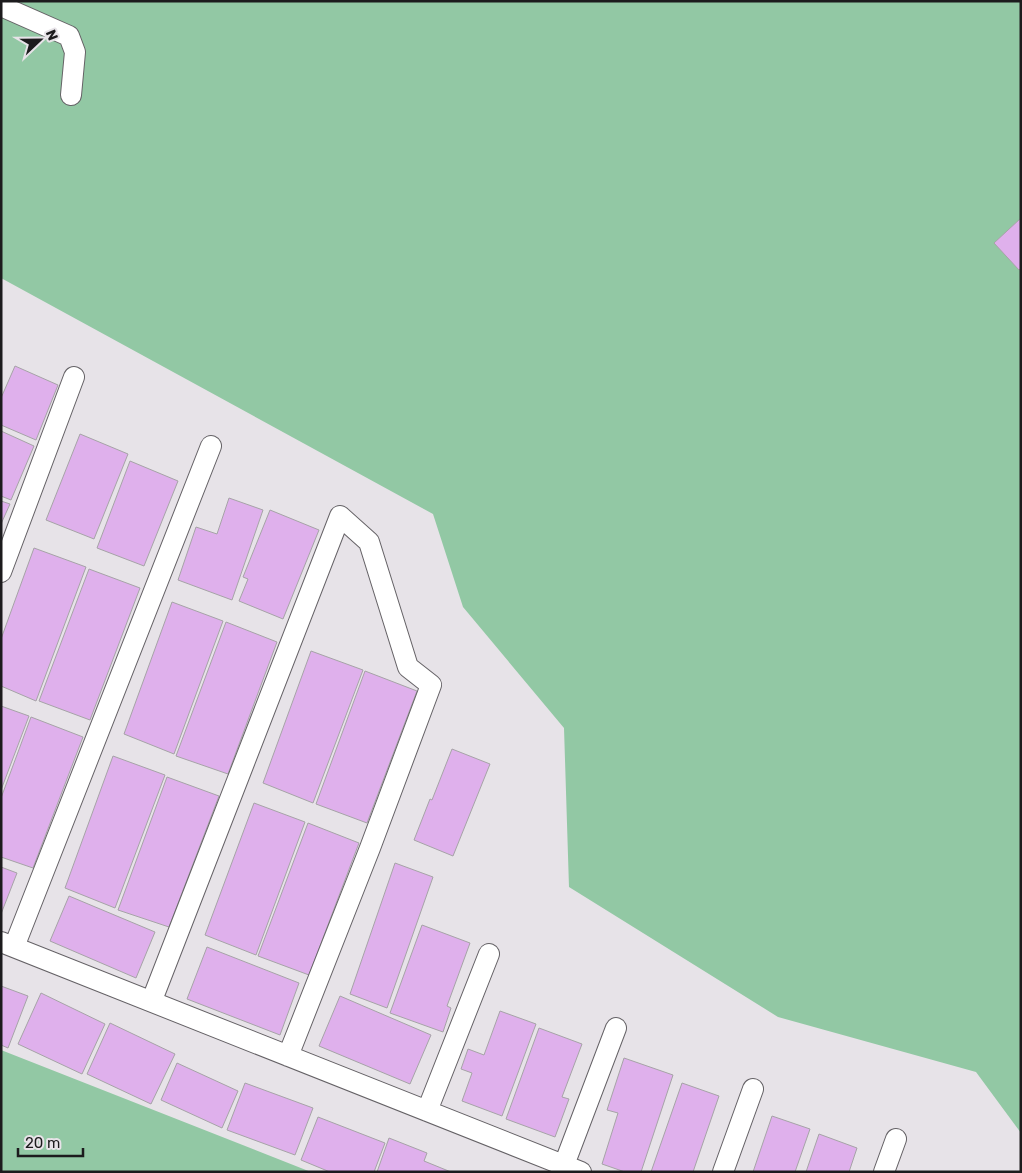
<svg xmlns="http://www.w3.org/2000/svg" width="1022" height="1173" viewBox="0 0 1022 1173" font-family="Rubik,sans-serif">
<style>
.green{fill:#92c8a4}
.building{fill:#dfb0ec;stroke:#a6a3a7}
.lines{fill:none;stroke-linecap:round;stroke-linejoin:round}
.minor-casing{stroke:#656266;stroke-width:22}
.minor{stroke:#fff;stroke-width:20}
</style>
<rect width="100%" height="100%" fill="#e7e3e8"/>
<!-- green -->
<path class="green" d="M1,1h1020v1132l-45,-61 -198,-55 -209,-130 -5,-159 -101,-121 -30,-93 -432,-236z
M1,1050l310,122h-310z"/>
<!-- building -->
<path class="building" d="M1021,218v50l-2,2 -25,-27z
M15,366l43,19 -22,55 -35,-15v-27z
M1,431l33,15 -23,54 -10,-4z
M80,434l48,20 -34,85 -48,-19z
M130,461l48,20 -34,85 -47,-18z
M229,498l34,12 -31,90 -54,-20 18,-53 21,7z
M1,501l9,3 -9,20z
M270,510l49,20 -36,89 -44,-18 9,-22 -5,-2z
M34,548l52,19 -50,134 -35,-15v-47z
M89,569l51,19 -50,132 -51,-19z
M172,602l51,19 -49,133 -50,-20z
M226,622l51,20 -49,132 -52,-18z
M311,651l52,19 -50,133 -50,-20z
M365,671l52,20 -50,132 -51,-19z
M1,706l28,10 -28,74z
M31,717l52,20 -50,131 -32,-11v-59z
M452,749l38,15 -37,92 -39,-16 16,-41 2,1z
M113,756l52,19 -50,133 -50,-20z
M167,777l52,19 -50,131 -51,-17z
M254,803l51,19 -49,133 -51,-20z
M308,823l51,20 -50,132 -51,-19z
M395,863l38,14 -46,131 -37,-14z
M1,867l16,6 -16,41z
M69,896l86,36 -19,46 -86,-37z
M422,925l48,18 -23,63 4,2 -8,24 -53,-19z
M207,947l92,36 -19,52 -93,-36z
M1,986l27,10 -20,52 -7,-3z
M41,993l64,31 -23,50 -64,-30z
M340,996l91,39 -21,49 -91,-38z
M500,1011l36,13 -34,92 -40,-15 10,-28 -11,-4 7,-20 16,6z
M110,1023l65,31 -24,50 -64,-30z
M539,1028l43,16 -20,53 7,2 -14,38 -49,-18z
M624,1058l49,17 -32,97h-16l-23,-8 16,-51 -11,-3z
M177,1063l61,28 -16,37 -61,-28z
M245,1083l68,25 -18,47 -68,-25z
M682,1083l37,13 -26,76h-42z
M772,1116l38,13 -15,43h-42z
M318,1117l67,26 -11,29h-44l-29,-12z
M819,1134l38,14 -8,24h-43z
M389,1138l38,15 -3,8 27,11h-74z"/>
<g class="lines">
<!-- minor casing -->
<g class="minor-casing">
<path id="minor" d="M1,6l68,30 6,16 -4,43
M1,572l73,-195
M1,942l580,230
M14,947l197,-501
M152,1000l188,-484 29,26 39,125 23,18 -61,163 -82,208
M427,1111l62,-157
M564,1165l52,-137
M723,1172l30,-83
M884,1172l12,-33"/>
</g>
<!-- minor -->
<use href="#minor" class="minor"/>
</g>
<!-- border -->
<rect width="1022" height="1173" fill="none" stroke="#1c1b1d" stroke-width="5"/>
<!-- north arrow -->
<g transform="translate(40 40) rotate(68)" stroke="#e7e3e8" stroke-width="4" paint-order="stroke">
<path d="M0-4L9 19L0 12L-9 19Z" fill="#1c1b1d"/>
<text y="-8" font-size="14" font-weight="bold" text-anchor="middle" fill="#1c1b1d">N</text>
</g>
<!-- scale -->
<path d="M18 1148v8h65v-8" fill="none" stroke="#1c1b1d" stroke-width="2.5"/>
<text x="25" y="1148" font-size="15" fill="#1c1b1d" stroke="#e7e3e8" stroke-width="4" paint-order="stroke">20 m</text>
</svg>
